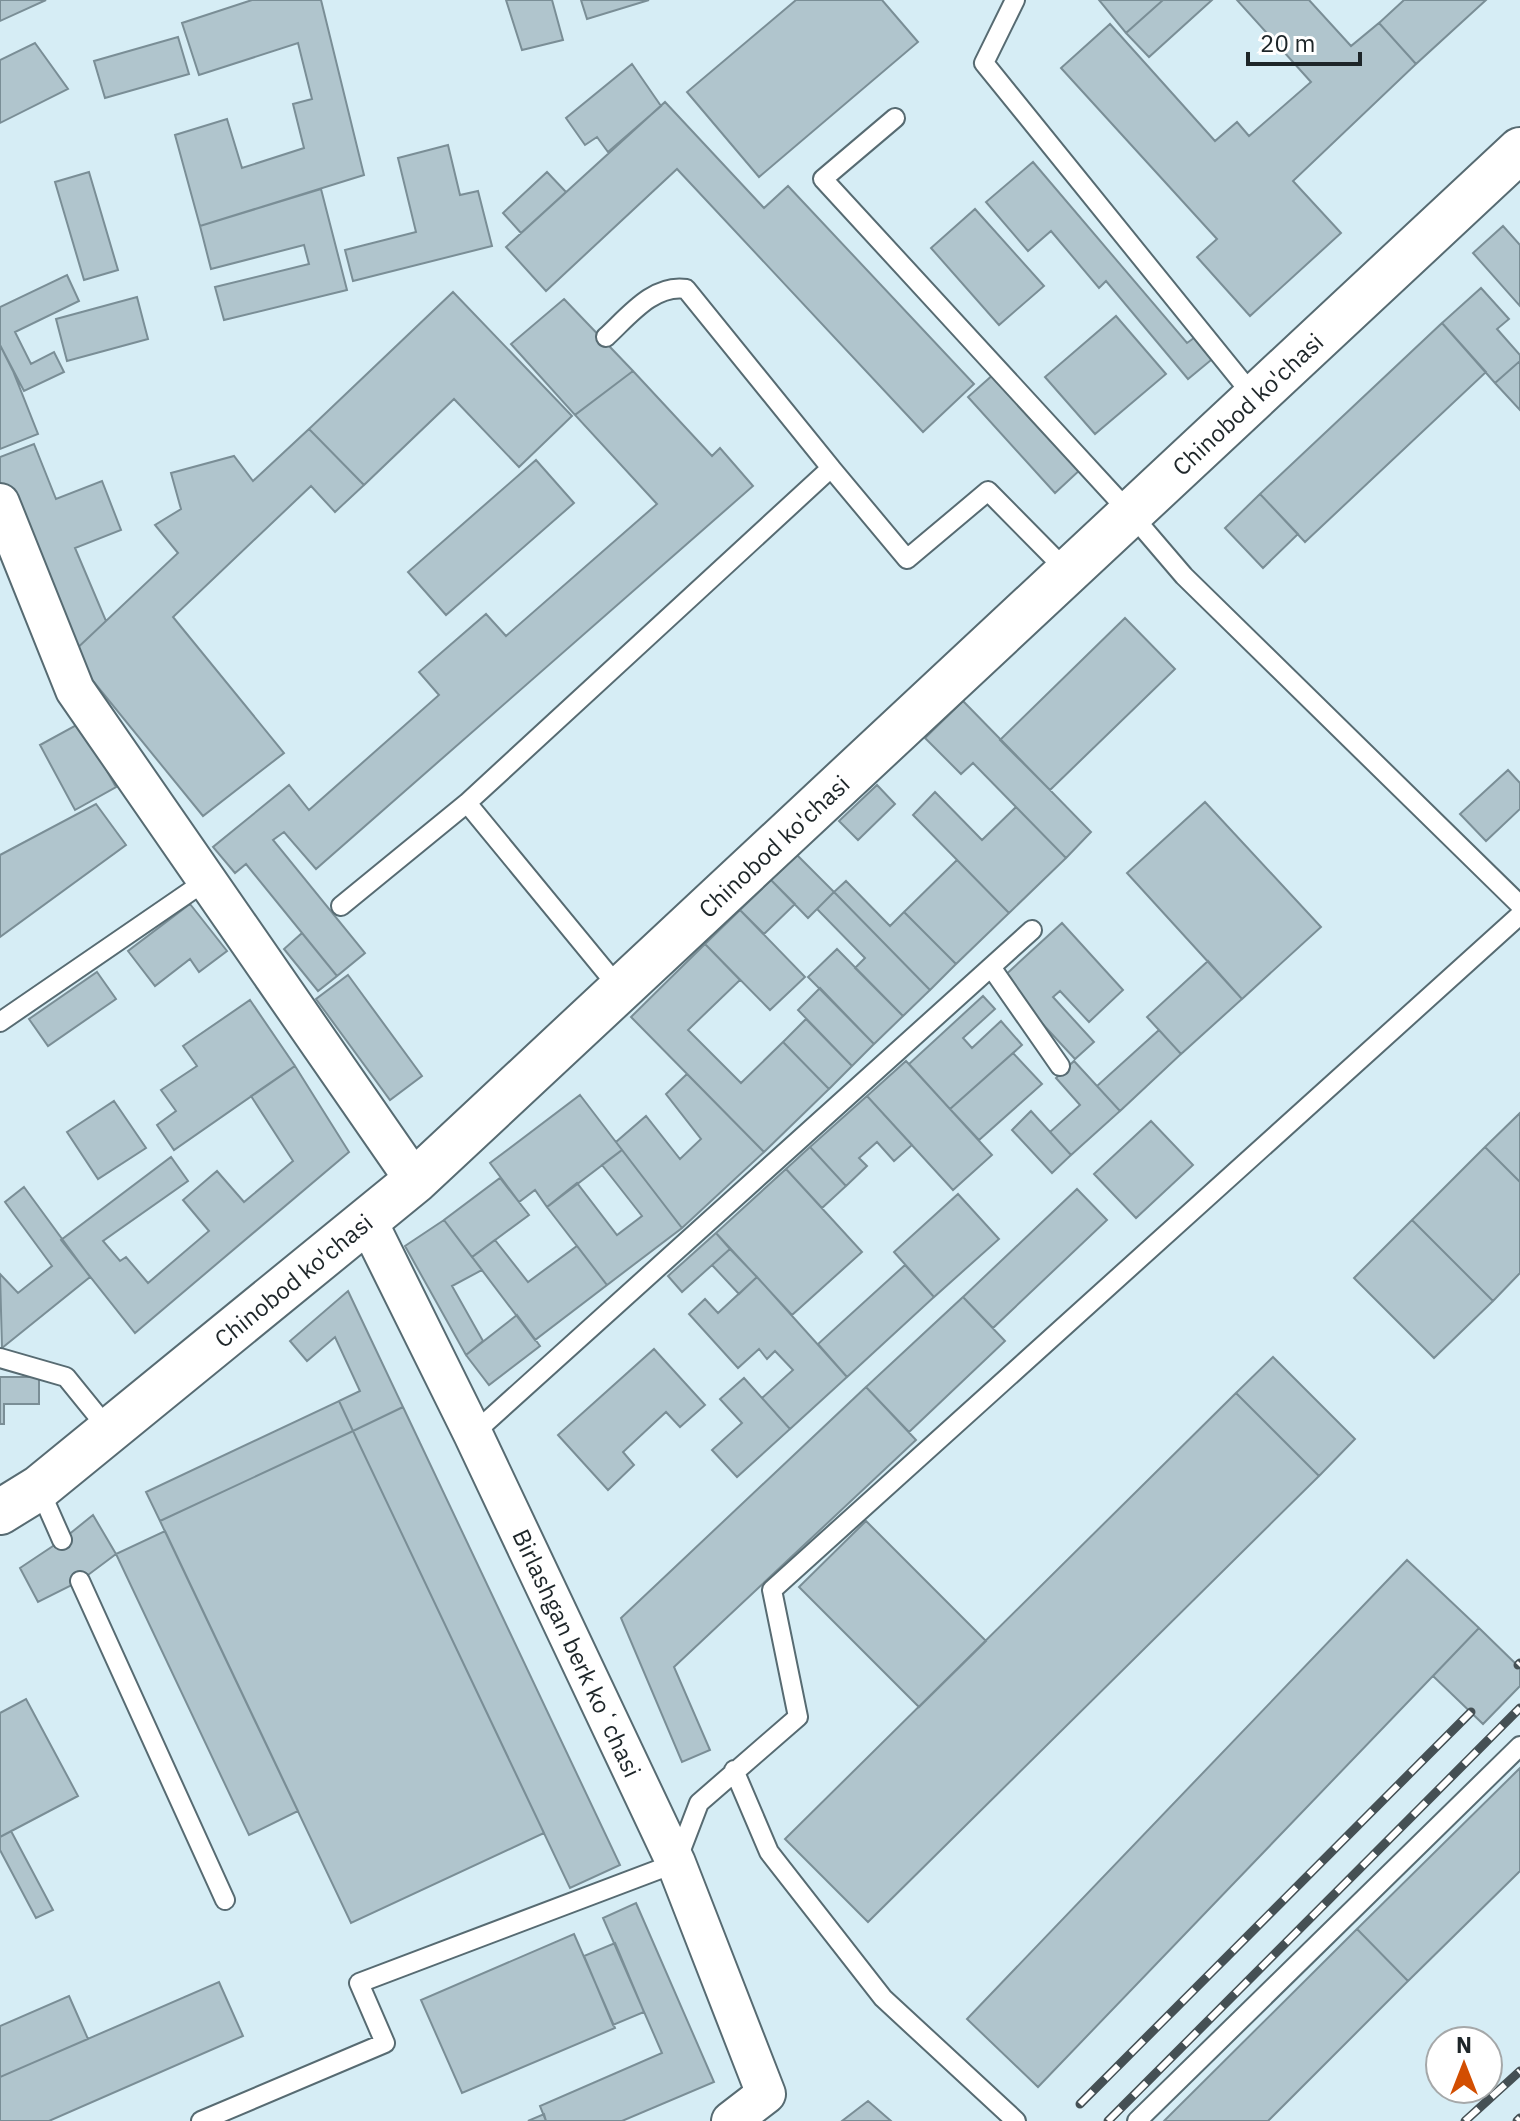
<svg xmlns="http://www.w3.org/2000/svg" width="1520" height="2121" viewBox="0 0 1520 2121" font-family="'IBM Plex Sans',sans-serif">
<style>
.building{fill:#b0c5cd;stroke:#7a8e96;stroke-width:2}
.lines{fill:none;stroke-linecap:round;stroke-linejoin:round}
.lane-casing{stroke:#576b72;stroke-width:22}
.street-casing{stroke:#576b72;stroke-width:42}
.secondary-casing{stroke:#576b72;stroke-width:48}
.lane{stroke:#fff;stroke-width:18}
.street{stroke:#fff;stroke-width:38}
.secondary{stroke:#fff;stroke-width:44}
.rail-casing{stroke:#455054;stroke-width:9}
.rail{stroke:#fff;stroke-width:6;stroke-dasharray:18;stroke-linecap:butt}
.labels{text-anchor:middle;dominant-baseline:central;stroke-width:8;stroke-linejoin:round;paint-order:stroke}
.street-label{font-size:24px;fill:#1e2629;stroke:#fff}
</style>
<rect width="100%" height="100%" fill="#d6edf5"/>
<!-- building -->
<path class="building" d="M0,0h46l-46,21z
M252,0h69l43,175 -164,51 -25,-91 52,-16 15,49 62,-20 -11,-44 19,-5 -14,-56 -99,32 -17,-52z
M506,0h46l11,40 -41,10z
M581,0h68l-62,19z
M796,0h86l36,42 -159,135 -72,-85z
M1099,0h64l-37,33z
M1163,0h49l-63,57 -23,-24z
M1237,0h72l42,46 28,-23 37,41 -123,117 48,52 -91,83 -53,-59 20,-18 -156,-171 49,-44 105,117 22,-19 12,14 62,-54z
M1404,0h82l-70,64 -37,-41z
M178,37l11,37 -84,24 -11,-37z
M35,43l33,46 -68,34v-63z
M632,64l29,42 -53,46 -11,-15 -12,8 -19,-27z
M665,102l99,106 24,-22 186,198 -51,48 -246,-263 -131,122 -40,-44z
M448,145l12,50 18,-4 14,55 -139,35 -8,-31 71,-18 -18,-74z
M1033,162l154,181 11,-8 18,21 -28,23 -82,-98 -7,7 -48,-57 -23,20 -42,-49z
M89,172l29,98 -34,10 -29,-98z
M547,172l19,20 -45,41 -18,-20z
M321,189l26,101 -123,30 -9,-33 94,-23 -5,-19 -93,24 -11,-43z
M975,209l69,77 -45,39 -68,-77z
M1503,226l17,19v61l-47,-53z
M67,275l12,26 -64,31 16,32 23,-12 10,20 -40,19 -24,-46v-38z
M1481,288l28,31 -12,10 23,26v6l-25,22 -53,-60z
M453,292l119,124 -53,51 -65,-68 -90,86 -55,-56z
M137,297l11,42 -81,22 -11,-42z
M564,299l69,72 -58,44 -64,-71z
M1116,316l50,58 -71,60 -50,-57z
M1442,323l44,49 -181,170 -45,-48z
M0,345l13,26 25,63 -38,15z
M1520,361v49l-25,-27z
M633,371l79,85 8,-8 33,38 -437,383 -32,-37 -11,8 92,113 -28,23 -91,-112 -11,9 -22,-26 76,-62 20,25 130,-115 -20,-23 67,-58 20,22 151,-132 -82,-89z
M995,373l87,95 -27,25 -87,-96z
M309,429l55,56 -29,27 -24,-26 -138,131 111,136 -81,63 -132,-162 107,-101 -23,-28 26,-16 -10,-36 63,-17 19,25z
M34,444l22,55 46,-18 19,49 -46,18 31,73 -35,33 -71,-172v-25z
M536,460l38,43 -128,112 -38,-43z
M1260,494l38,40 -35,34 -38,-40z
M1125,618l50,51 -125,121 -50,-50z
M963,701l128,131 -25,26 -93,-95 -12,11 -36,-36z
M80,723l36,64 -41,23 -35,-65z
M1508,770l12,13v26l-34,32 -26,-27z
M877,785l18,19 -37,36 -19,-19z
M935,792l47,48 34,-33 50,51 -57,55 -96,-98z
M1205,802l116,125 -79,72 -115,-126z
M96,804l30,41 -126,92v-82z
M797,855l37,37 -26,26 -37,-38z
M957,860l52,53 -53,51 -52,-52z
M771,880l24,24 -31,30 -24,-24z
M846,881l44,45 14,-14 52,52 -26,26 -96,-98z
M834,892l96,98 -27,26 -48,-48 10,-10 -48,-49z
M190,904l37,47 -28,21 -9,-13 -35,27 -27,-35z
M740,910l65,67 -35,33 -65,-66z
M1062,923l61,67 -34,32 -29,-31 -7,6 41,45 -19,17 -74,-80z
M302,933l35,43 -19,15 -34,-42z
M705,944l35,36 -52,50 53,53 42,-41 46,47 -65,63 -133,-135z
M837,949l66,67 -29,28 -66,-67z
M1208,961l34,38 -61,55 -34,-37z
M97,972l19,27 -68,47 -19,-27z
M348,975l74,101 -32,24 -74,-101z
M820,988l54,56 -22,22 -54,-56z
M983,996l12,13 -32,29 9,10 29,-27 21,24 -72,64 -41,-45z
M250,1000l45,66 -121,84 -17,-25 19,-14 -15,-21 36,-24 -14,-20z
M806,1019l46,47 -23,23 -46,-47z
M1159,1030l22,24 -61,57 -23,-25z
M1013,1053l29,31 -63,56 -29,-31z
M906,1061l86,94 -39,35 -86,-94z
M1074,1061l46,50 -49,44 -21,-23 30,-27 -24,-27z
M295,1066l54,86 -214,181 -74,-93 110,-83 17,24 -85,60 17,20 6,-4 22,26 61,-52 -26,-31 34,-29 27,31 49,-41 -42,-65z
M687,1074l77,78 -82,76 -66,-86 30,-26 34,43 21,-20 -35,-45z
M580,1095l42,55 -75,57 -12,-17 -16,12 -29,-39z
M867,1096l45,49 -18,16 -17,-19 -18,16 8,8 -21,20 -36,-39z
M114,1101l32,47 -48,31 -31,-47z
M1031,1111l40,44 -19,18 -40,-43z
M1520,1113v69l-35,-35z
M1151,1121l42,44 -57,53 -42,-44z
M810,1147l36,39 -24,22 -36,-39z
M1485,1147l35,35v91l-27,28 -81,-81z
M622,1150l60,78 -75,57 -60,-78 30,-24 40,52 25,-19 -40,-51z
M786,1169l76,83 -70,63 -76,-82z
M500,1178l29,37 -57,42 -28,-37z
M24,1187l66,90 -88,71 -2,-74 18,19 34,-27 -47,-64z
M1077,1189l30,31 -114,108 -30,-31z
M958,1194l41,45 -65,58 -40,-45z
M444,1220l38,50 -30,16 31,55 -17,14 -61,-109z
M1412,1220l81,81 -59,57 -80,-80z
M716,1233l14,16 -48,43 -14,-16z
M495,1240l33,42 49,-36 30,39 -72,55 -63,-83z
M730,1249l27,28 -18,17 -27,-29z
M905,1265l29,32 -87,80 -29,-33z
M757,1277l90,100 -57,52 -28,-31 31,-28 -18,-19 -8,8 -8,-10 -21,19 -49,-54 16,-15 13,14z
M348,1291l55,116 -50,24 -14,-30 21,-10 -25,-54 -28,24 -17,-20z
M963,1297l42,44 -96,91 -43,-45z
M517,1315l23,31 -51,39 -23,-30z
M654,1349l51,56 -25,22 -14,-15 -43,40 11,13 -26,25 -50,-55z
M1273,1357l82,82 -36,37 -83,-83z
M0,1377h39v27h-35v20h-4z
M744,1378l46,51 -53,48 -25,-27 30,-27 -22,-24z
M866,1387l50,53 -242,227 36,83 -28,12 -61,-144z
M1236,1393l83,83 -451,446 -83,-83z
M339,1401l14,30 -193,90 -14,-29z
M403,1407l217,458 -50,23 -217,-457z
M353,1431l191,402 -193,90 -191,-402z
M93,1515l23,39 -36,27 -42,21 -18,-34 42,-28z
M866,1521l120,120 -67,66 -120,-120z
M165,1531l133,280 -49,24 -133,-281z
M1407,1560l72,68 -441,459 -71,-68z
M1479,1628l41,40v18l-37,38 -50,-48z
M26,1699l52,97 -78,41v-124z
M1520,1768v103l-112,110 -51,-52z
M11,1831l42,79 -17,8 -36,-68v-13z
M636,1903l78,179 -92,39h-76l-6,-15 122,-53 -59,-135z
M1357,1929l51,52 -140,140h-104z
M574,1934l41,94 -153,65 -41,-93z
M615,1943l29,69 -31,13 -29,-69z
M219,1982l24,54 -194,85h-49v-44z
M69,1996l19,43 -88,38v-51z
M868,2101l23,20h-49z
M544,2114l2,7h-18z"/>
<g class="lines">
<!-- lane casing -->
<g class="lane-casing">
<path id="lane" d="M1015,0l-31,63 271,335
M895,118l-72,61 308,335 53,62 336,329
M606,337c22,-20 47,-53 80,-48l145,179 -364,335 153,186
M831,468l76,91 81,-68 80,81
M341,906l126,-103
M991,967l69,99
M0,1022l207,-142
M0,1358l66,19 43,53
M473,1434l559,-504
M39,1488l23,52
M80,1581l145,319
M734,1770l35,82 114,146 133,123
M201,2121l184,-78 -26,-60 317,-120 23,-60 99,-86 -26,-127 748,-675
M1137,2121l383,-375"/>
</g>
<!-- street casing -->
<g class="street-casing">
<path id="street" d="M0,503l75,187 340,491
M367,1220l106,214 203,429 90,231 -35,27"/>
</g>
<!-- secondary casing -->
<g class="secondary-casing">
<g id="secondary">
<path id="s1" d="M0,1512l39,-24 376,-307 1105,-1031"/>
</g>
</g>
<!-- lane -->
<use href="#lane" class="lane"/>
<!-- street -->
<use href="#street" class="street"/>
<!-- secondary -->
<use href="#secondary" class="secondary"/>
<!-- rail casing -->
<g class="rail-casing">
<path id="rail" d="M1518,1665l2,-2
M1080,2104l391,-392
M1108,2121l412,-413
M1465,2121l55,-50
M1517,2121l3,-3"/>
</g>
<!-- rail -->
<use href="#rail" class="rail"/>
</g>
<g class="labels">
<!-- street labels -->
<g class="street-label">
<text stroke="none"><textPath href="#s1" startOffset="1670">Chinobod ko'chasi</textPath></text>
<text stroke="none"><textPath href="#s1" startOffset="1022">Chinobod ko'chasi</textPath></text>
<text stroke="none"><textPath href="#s1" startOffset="374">Chinobod ko'chasi</textPath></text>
<text transform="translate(577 1653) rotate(65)">Birlashgan berk koʻchasi</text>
</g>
</g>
<!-- north arrow -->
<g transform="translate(1464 2065)"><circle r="38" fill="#ffffff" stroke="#a5a8a9" stroke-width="2"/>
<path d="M0-6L14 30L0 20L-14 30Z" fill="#d24e01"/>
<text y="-12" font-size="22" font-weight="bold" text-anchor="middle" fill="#1e2629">N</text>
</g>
<!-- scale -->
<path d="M1248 52v12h112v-12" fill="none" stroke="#1e2629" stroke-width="4"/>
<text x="1260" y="52" font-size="24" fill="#1e2629" stroke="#ffffff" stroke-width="6" paint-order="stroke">20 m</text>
</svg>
